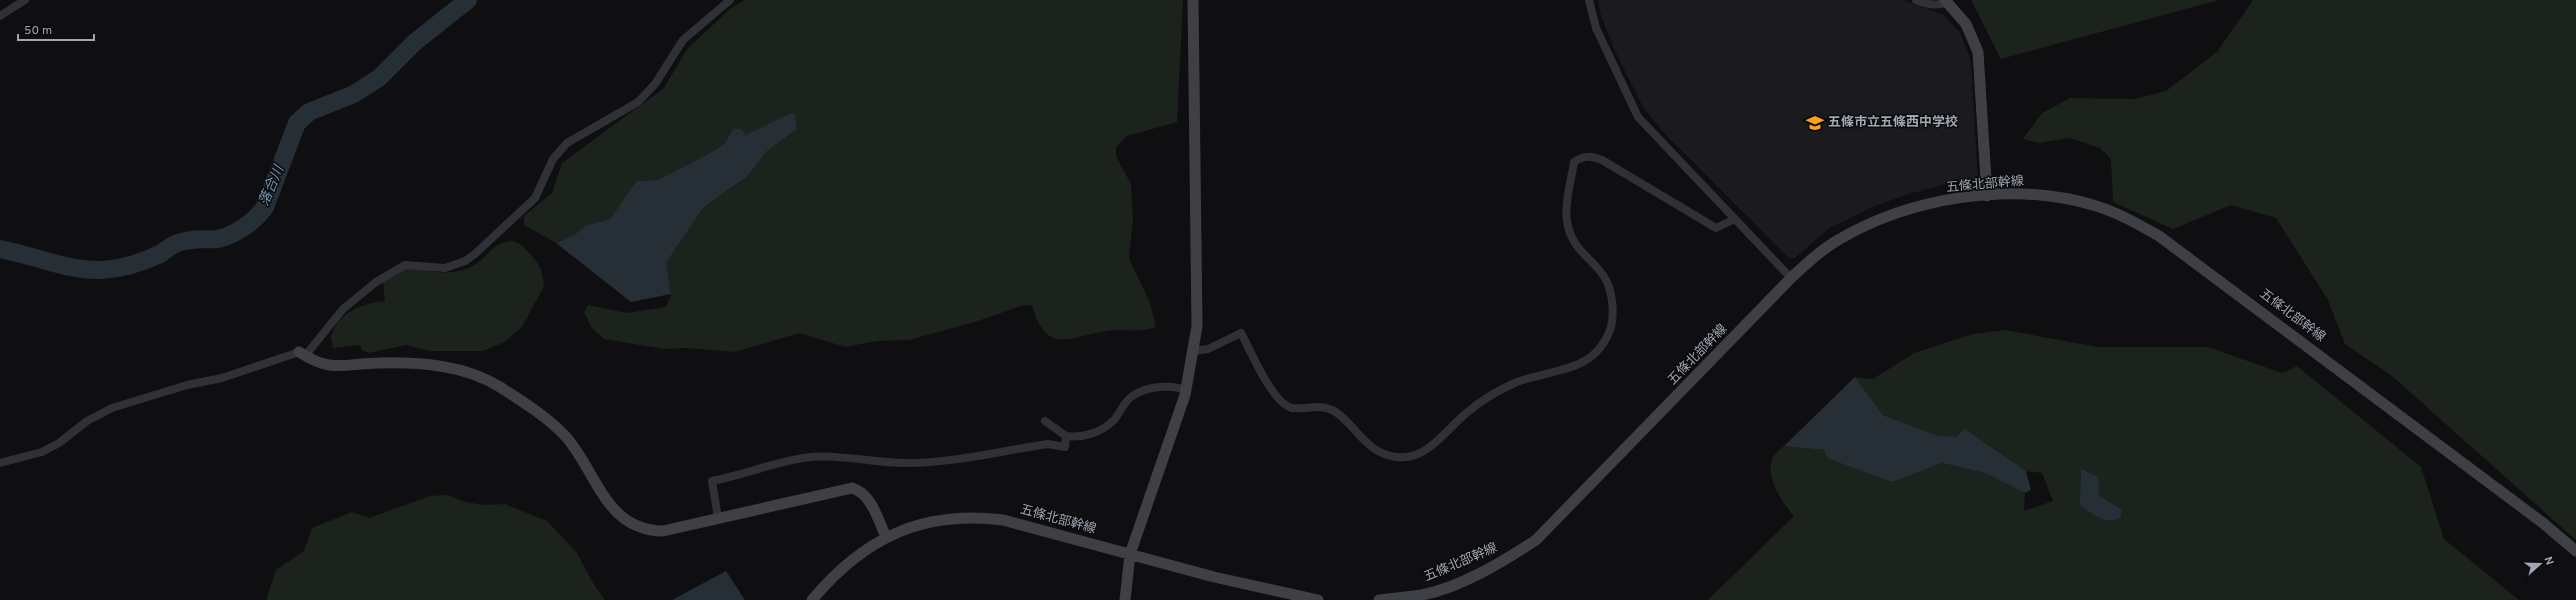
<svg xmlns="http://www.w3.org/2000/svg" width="2576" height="600" viewBox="0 0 2576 600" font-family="Overpass,'Noto Sans JP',sans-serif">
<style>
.built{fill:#1b1b1e}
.green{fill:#1b231c}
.water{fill:#252f35}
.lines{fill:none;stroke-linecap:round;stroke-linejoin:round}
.river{stroke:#252f35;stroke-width:18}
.street{stroke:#303136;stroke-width:8}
.secondary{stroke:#3e4046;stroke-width:11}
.labels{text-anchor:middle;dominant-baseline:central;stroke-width:3;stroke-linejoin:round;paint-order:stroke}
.poi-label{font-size:13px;font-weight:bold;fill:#9fa7b3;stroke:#0a0a0c;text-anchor:start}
.street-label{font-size:13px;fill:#9fa7b3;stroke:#0a0a0c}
.water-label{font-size:14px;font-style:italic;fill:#7398b1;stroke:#0a0a0c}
</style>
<rect width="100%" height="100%" fill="#0f0f11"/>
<!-- built -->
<path class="built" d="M1598,0h305l41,15 17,19 10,28 7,119 -35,4 -38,10 -35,13 -42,21 -33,29h-6l-121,-121 -24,-28 -28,-56 -15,-37z"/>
<!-- green -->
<path class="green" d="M745,0h438l-6,122 -50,14 -11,11v9l15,28 2,35 -4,39 21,45 6,24c-21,7 -30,1 -49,4 -39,6 -59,25 -75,-25l-8,-1 -46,16 -69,19 -32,1 -32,6 -45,-14 -65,19 -48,-4 -23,1 -60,-10 -13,-12 -7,-15 4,-7 38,8 40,-6 5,-13 -5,-31 38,-56 44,-31 18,-24 31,-23 -9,-15 -42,21 -13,-6 -8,14 -6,5 -61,32 -22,1 -26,38 -23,6 -13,10 -18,8 -32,-18v-9l28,-23 10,-30 102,-75 23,-39 43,-40z
M1971,0h248l-218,59z
M2253,0h323v540l-184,-164 -47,-32 -17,-44 -52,-82 -45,-13 -58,24 -60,-27 -2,-43 -11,-11 -30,-10 -31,5 -16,-4 19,-26 28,-15 65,1 31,-8 51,-39z
M514,241l8,4 15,17 4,7 3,17 -22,41 -17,15 -22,9h-53l-24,-6 -37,8 -7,-3 -2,-5 -27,3 -2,-12c8,-24 31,-33 54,-35l-2,-19 25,-15c20,4 43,10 63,0 19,-10 19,-25 43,-26z
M2005,330l93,17h110l74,26 15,-7 124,101 23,72 75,61h-811l86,-84c-12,-13 -30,-41 -21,-59 2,-4 8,-8 11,-11l40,4 68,32 50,-19 43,10 40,20 -1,18 29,-10 -11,-28 -16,-2 -62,-43 -8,9 -20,-2 -53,-20 -28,-38 18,2 41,-26 59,-19z
M447,495l18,7 19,3 21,-1 42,17 30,32 16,30 12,17h-339l10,-30 28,-19 8,-23 40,-16 17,6 61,-22z"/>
<!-- water -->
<path class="water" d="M788,114h7l2,15 -31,23 -18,24 -44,31 -38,56 5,31 -40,8 -75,-59 18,-8 13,-10 23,-6 26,-38 22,-1 61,-32 6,-5 8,-14h8l5,6z
M1855,377l28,38 53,20 20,2 8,-9 62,43 5,19 -6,3 -40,-20 -43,-10 -50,19 -65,-24 -3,-8 -40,-4z
M2081,469l17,8 1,19 22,13v9c-18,7 -27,-3 -41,-13z
M726,571l19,29h-73z"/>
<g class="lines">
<!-- river -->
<path class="river" d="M0,249c33,6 67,22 101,21 20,-1 42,-8 59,-16 5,-3 10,-8 15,-10 14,-6 28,-4 42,-5 18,-3 38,-18 48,-32l32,-84 12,-11 45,-18 25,-16 36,-36 53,-42"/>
<!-- street -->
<path class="street" d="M1589,0l7,28 42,89 153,161
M1916,0c10,4 20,7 31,2
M0,16l25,-16
M1194,351l14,-2 33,-16c10,18 31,70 51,75 14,2 29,-5 42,3 17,10 26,30 44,40 40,21 61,-14 86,-36 16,-14 34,-25 53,-33 38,-14 79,-9 94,-55 2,-8 2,-18 1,-26 -4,-38 -34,-41 -43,-71 -7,-20 2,-48 5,-68 10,-7 17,-6 28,-2l114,68 19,-9
M305,356l38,-47 33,-27 29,-17 40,3 20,-7 10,-7 60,-56 18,-39 14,-16 71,-41 17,-18 28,-44 47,-40
M1045,421l21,15c17,2 35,-3 48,-16 6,-7 9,-16 16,-22 14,-12 40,-14 56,-8
M0,463l42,-11 17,-9 28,-22 25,-13 75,-23 35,-7 77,-26
M718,518l-6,-37c31,-6 60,-18 91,-23 34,-5 69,5 103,5 48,0 94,-12 142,-19l17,3 1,-11"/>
<!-- secondary -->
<path class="secondary" d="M1945,0l21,24 12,28 9,144
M299,352c34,22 45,11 81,11 40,-1 85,2 120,24 23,15 48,30 67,51 31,37 39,92 96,93l189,-43c20,6 26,32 34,49
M812,600c52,-62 110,-90 191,-80l211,57 104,23
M1125,600l5,-46 55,-159 12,-69 -4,-326
M1379,600c14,-2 28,-3 43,-5 40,-8 80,-33 114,-55l255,-262c15,-14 30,-28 47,-38 73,-43 173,-59 255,-35 24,7 45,19 66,31l384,287 33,28"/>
</g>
<!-- icons -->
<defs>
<g id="school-bare" transform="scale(1.38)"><path d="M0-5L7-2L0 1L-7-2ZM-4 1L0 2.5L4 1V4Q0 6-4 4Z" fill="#fea11a" stroke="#0a0a0c" stroke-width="2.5" paint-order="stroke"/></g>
</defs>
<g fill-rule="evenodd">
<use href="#school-bare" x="1815" y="123"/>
</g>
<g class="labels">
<!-- poi labels -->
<g class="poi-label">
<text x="1828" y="123">五條市立五條西中学校</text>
</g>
<!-- street labels -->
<g class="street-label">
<text transform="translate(1985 185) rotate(-5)">五條北部幹線</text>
<text transform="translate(2292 316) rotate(37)">五條北部幹線</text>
<text transform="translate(1698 355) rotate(-46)">五條北部幹線</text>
<text transform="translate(1058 520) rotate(15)">五條北部幹線</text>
<text transform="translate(1461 563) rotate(-23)">五條北部幹線</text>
</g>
<!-- water labels -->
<g class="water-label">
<text transform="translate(272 186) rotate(-67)">落合川</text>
</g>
</g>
<!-- north arrow -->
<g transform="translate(2540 564) rotate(70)" stroke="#0a0a0c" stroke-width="3" paint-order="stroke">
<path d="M0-3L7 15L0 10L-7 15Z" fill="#9fa7b3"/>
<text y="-6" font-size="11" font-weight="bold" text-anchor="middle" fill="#9fa7b3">N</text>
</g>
<!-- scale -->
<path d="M18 34v6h76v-6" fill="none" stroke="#9fa7b3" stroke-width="2"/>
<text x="24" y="34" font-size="12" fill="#9fa7b3" stroke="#0a0a0c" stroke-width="3" paint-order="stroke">50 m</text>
</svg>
